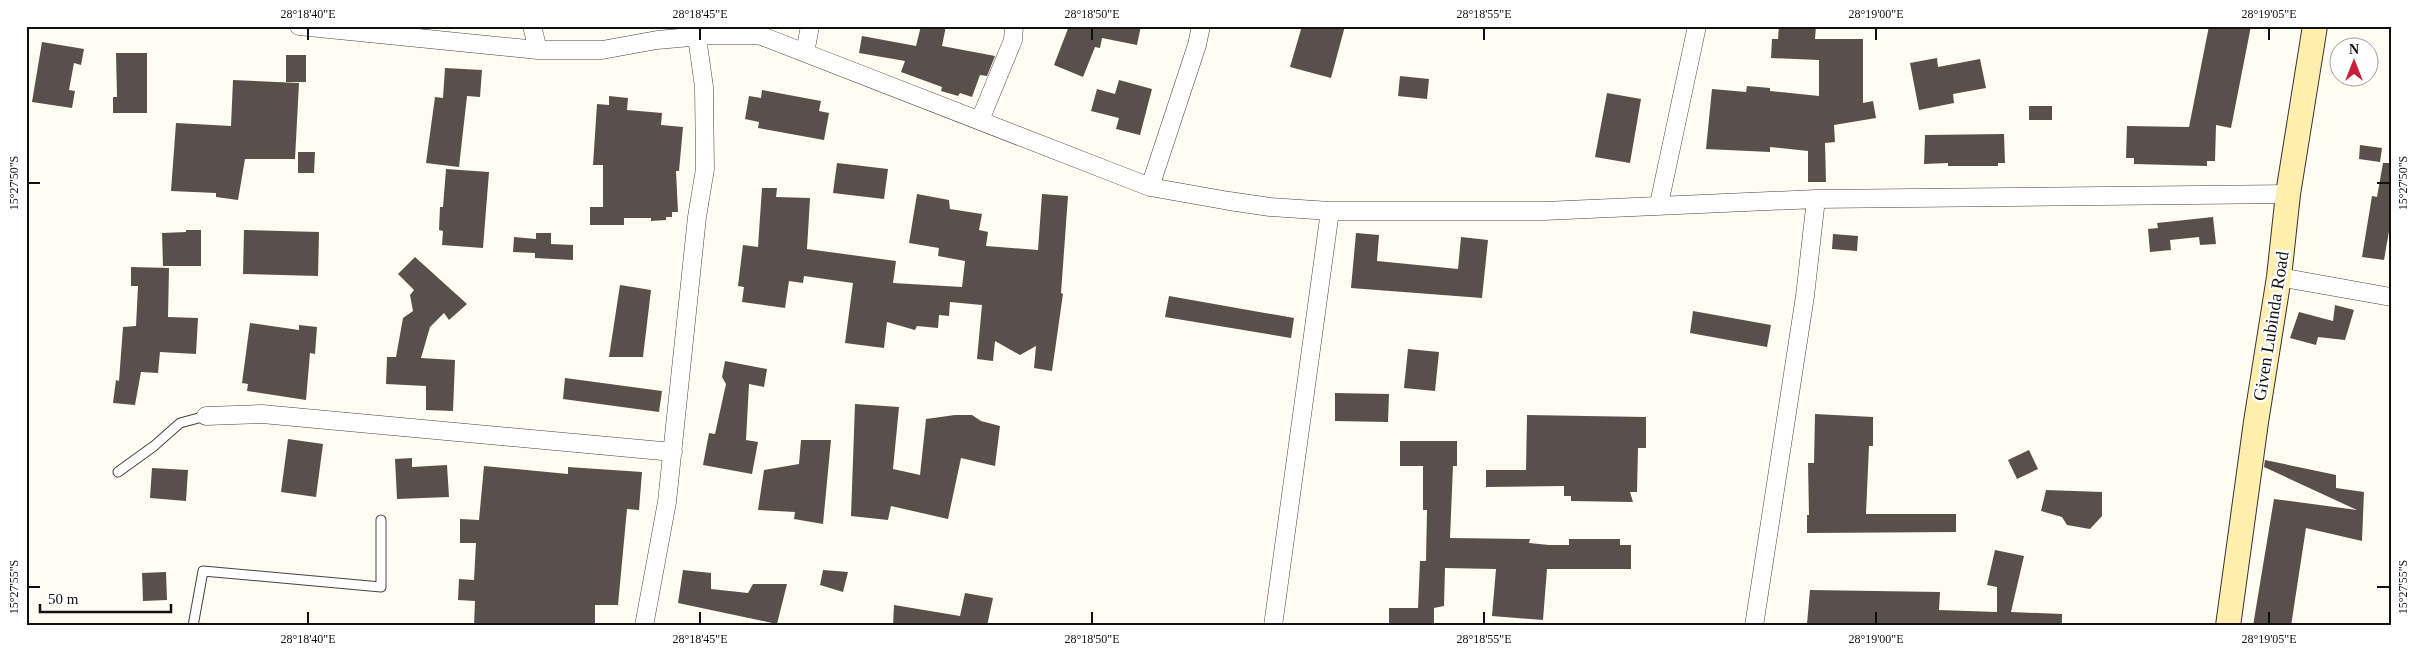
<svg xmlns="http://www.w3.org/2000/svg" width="2417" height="652" viewBox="0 0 2417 652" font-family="Georgia,serif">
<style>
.building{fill:#59504c}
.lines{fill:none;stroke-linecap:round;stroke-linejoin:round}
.lane-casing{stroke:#434343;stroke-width:11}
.street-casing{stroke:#434343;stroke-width:19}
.secondary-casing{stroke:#323232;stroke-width:26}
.lane{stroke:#fff;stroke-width:9}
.street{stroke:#fff;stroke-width:18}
.secondary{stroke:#ffeeae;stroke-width:24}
.ticks{fill:none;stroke:#101010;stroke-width:2}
.labels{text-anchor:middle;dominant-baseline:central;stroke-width:5;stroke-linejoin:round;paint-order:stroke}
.street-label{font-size:18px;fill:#101010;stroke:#fff}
.neatline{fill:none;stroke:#101010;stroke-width:2}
.ticks-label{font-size:12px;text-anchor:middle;fill:#101010}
</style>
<rect width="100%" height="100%" fill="#fffcf3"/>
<!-- building -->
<path class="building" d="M921,26h25l-4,20 53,10 -8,20 -7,-1 -8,22 -12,-4 -2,3 -17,-5 1,-4 -41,-15 4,-11 -46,-8 3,-17 54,10z
M1069,26h72l-4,19 -35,-7 -2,10 -5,-1 -12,30 -29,-12z
M1302,26h43l-14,52 -41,-11z
M1779,26h37l-1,13h48v64l10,-2 3,17 -42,7 1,17 -10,1 1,39h-18v-31l-38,-4v5l-64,-3 6,-60 34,3 1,-6 23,2v3l49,5v-36l-48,-2 1,-19h6z
M2209,26h42l-20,102 -15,-3 -1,36h-8v5l-73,-2v-6h-8l1,-32 62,1z
M42,42l42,7 -3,16 -7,-2 -5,27 6,1 -3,17 -40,-6z
M116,53h31v60h-34v-16h4z
M286,55h20v27h-20z
M1937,58l1,9 42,-8 6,29 -33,6 1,9 -35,7 -9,-47z
M445,68l37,2 -2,27 -13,-1 -8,71 -33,-4 9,-66 8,1z
M1400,76l29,3 -2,20 -29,-3z
M233,80l66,3 -4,76h-50l-7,41 -22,-3v-4l-45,-2 5,-68 55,3z
M1119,80l33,9 -12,46 -24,-6 3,-11 -28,-7 6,-22 18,5z
M762,90l59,11 -2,10 10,2 -5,27 -66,-12 1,-6 -14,-3 4,-23 12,2z
M1607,93l34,6 -11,64 -35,-6z
M609,96l19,2 -1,12 35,3 -1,12 22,2 -4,44h-3l2,41h-6v5h-6v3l-15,1v-3h-27v7h-34v-18h13v-42h-10l4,-61 12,1z
M2029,106h23v14h-23z
M2004,134l1,29h-7v3h-50v-3l-24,1 1,-29z
M2360,145l22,3 -2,14 -21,-3z
M298,152h17l-1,21h-16z
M837,163l51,6 -4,30 -51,-6z
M2383,163h8v57l-7,40 -22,-3 10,-61 5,1z
M446,169l43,3 -6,76 -41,-3 1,-14 -4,-1 1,-23h3z
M762,188h15l-1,9 34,1 -3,51 89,12 -3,22 69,4 3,-26 -27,-5 1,-8 -30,-5 8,-49 32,6 1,9 32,5 -3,16 9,2 -2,14 52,4 4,-56 26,2 -7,97 2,1 -11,77 -18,-3 2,-22 -16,9 -25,-14 -2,20 -16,-2 5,-54 -32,-3 -1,14 -10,-1 -1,13 -21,-2 -2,4 -28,-8 -3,26 -39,-5 8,-60 -49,-7 -1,7 -14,-2 -4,27 -43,-6 2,-15 -6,-1 5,-41 15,2z
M2213,217l3,27 -16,1 -1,-8 -29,3 1,10 -21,2 -2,-23 10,-1 -1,-5z
M186,230h15v36h-38l-1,-33 24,-1z
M244,230l75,2 -1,44 -75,-2z
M536,233h15v11l22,1v15l-38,-2v-5l-22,-1 1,-15 22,2z
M1356,233l23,2 -2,26 81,8 3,-32 27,3 -6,58 -131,-10z
M1833,234l25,2 -1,15 -25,-2z
M415,257l52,47 -18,16 -5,-7 -14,14 -9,31 34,2 -2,51 -27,-1v-24l-40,-2 1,-27h9l7,-39 10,-7 -3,-16 4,-5 -16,-16z
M131,267l38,1 -1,49 30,1 -2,36 -36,-2 -2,21 -17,-1 -6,33 -22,-2 3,-23 3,1 4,-54 13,-1 2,-40h-7z
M620,285l31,5 -8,67h-34z
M1169,296l125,22 -3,20 -126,-21z
M2335,305l19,5 -9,30 -27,-3 -2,8 -26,-7 9,-26 34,9z
M1693,311l78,14 -4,22 -77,-14z
M250,323l49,7v-5l18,2 -2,27 -5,-1 -4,47 -59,-9 1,-7 -6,-1z
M1408,349l31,3 -4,39 -31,-3z
M725,361l42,8 -3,18 -15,-3 -3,56 12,2 -6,32 -49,-9 6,-32 6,1 11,-50 -4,-7z
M565,378l97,13 -3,21 -96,-13z
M1335,393l54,1 -1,28 -53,-1z
M855,404l44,3 -6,62 27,6 6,-56 29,-4h17l9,6 19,5 -5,40 -34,-8 -13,61 -57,-13 -3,14 -37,-4z
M1815,414l58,3v29h-4l-3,68h90v18l-149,1v-18h2l-1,-52h6z
M1527,415l119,2v31h-8l-1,44h-7l3,10 -62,-1v-5h-7v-10l-78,1v-17h40z
M288,439l35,5 -7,53 -35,-5z
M801,440h30l-8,84 -29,-5 1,-7 -37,-2 6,-40 35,-6z
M1400,441h57v25h-4l-3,72 80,1 -1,4 20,2h20v-6h51v6h11v24h-84l-4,51 -51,-4 4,-47 -51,-1 -1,38 -10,2v18h-45v-18h29l2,-47h6l1,-51h-4v-44h-23z
M2029,450l9,19 -21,10 -9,-19z
M412,458v9l35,-2 2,32 -52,2 -2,-40z
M2265,460l71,15v13l28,4 -2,49 -56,-13 -15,98h-38l21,-127 83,11 -93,-43z
M484,466l84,8v-7l74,5 -3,38 -12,-1 -9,96h-23v21h-121l1,-25 -17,-1 1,-21 15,1 2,-37h-16v-24l19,1z
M152,468l36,2 -2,31 -36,-3z
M2046,490l56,2v24l-12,13 -23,-4 -5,-8 -21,-6z
M1995,550l29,6 -13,56 51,2v12l-255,-2 3,-34 130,2 -1,18 58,2v-25l-10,-2z
M683,570l28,3v16l37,4 5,-9h34l-10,40 -99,-21z
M823,570l25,2 -5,20 -23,-7z
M166,572l1,28 -24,1 -1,-28z
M965,593l28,5 -6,28h-94l1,-21 66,11z"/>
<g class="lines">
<!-- lane casing -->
<g class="lane-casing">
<path id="lane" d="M118,472l36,-26 26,-23 26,-7
M193,626l10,-55 178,16v-67"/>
</g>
<!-- street casing -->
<g class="street-casing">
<path id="street" d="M299,26l239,24h64l55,-10 56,-5h46l391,152 79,14 41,6 60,4h214l272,-12 472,-5
M532,26l6,24
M805,53l5,-27
M980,120l33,-80 1,-14
M1150,187l47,-142 4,-19
M1659,204l38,-178
M2279,277l112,20
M206,416l56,-2 411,38
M644,626l23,-124 30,-285 8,-48 -1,-82 -7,-50
M1273,626l57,-415
M1754,626l51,-330 11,-97"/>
</g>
<!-- secondary casing -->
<g class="secondary-casing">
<path id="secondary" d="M2228,626l28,-204 23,-145 9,-83 27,-168"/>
</g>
<!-- lane -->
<use href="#lane" class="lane"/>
<!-- street -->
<use href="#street" class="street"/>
<!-- secondary -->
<use href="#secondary" class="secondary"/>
</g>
<!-- ticks -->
<path class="ticks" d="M308,28v12M700,28v12M1092,28v12M1484,28v12M1876,28v12M2269,28v12M28,183h12M2377,183h13M28,587h12M2377,587h13M308,612v12M700,612v12M1092,612v12M1484,612v12M1876,612v12M2269,612v12"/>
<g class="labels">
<!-- street labels -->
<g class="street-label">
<text transform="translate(2271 326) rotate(-81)">Given Lubinda Road</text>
</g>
</g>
<!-- border -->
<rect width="2417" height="652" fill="none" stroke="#ffffff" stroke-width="55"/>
<!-- north arrow -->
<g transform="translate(2354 62)"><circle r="24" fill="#ffffff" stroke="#9f9f9f"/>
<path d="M0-4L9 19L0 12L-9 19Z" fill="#c72139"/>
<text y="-8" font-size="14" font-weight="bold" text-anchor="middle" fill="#101010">N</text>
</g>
<!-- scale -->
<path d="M40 604v8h131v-8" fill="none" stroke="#101010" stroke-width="2.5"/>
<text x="48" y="604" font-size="15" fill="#101010" stroke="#ffffff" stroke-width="4" paint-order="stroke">50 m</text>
<rect x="28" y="28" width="2362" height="596" class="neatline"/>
<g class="ticks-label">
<text x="308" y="18">28°18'40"E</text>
<text x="700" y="18">28°18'45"E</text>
<text x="1092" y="18">28°18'50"E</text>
<text x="1484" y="18">28°18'55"E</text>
<text x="1876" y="18">28°19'00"E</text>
<text x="2269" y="18">28°19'05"E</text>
<text transform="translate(14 183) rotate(-90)" y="4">15°27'50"S</text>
<text transform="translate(2403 183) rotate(-90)" y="4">15°27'50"S</text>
<text transform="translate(14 587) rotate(-90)" y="4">15°27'55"S</text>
<text transform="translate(2403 587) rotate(-90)" y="4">15°27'55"S</text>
<text x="308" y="643">28°18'40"E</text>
<text x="700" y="643">28°18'45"E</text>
<text x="1092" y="643">28°18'50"E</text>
<text x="1484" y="643">28°18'55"E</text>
<text x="1876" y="643">28°19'00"E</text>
<text x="2269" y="643">28°19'05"E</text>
</g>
</svg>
